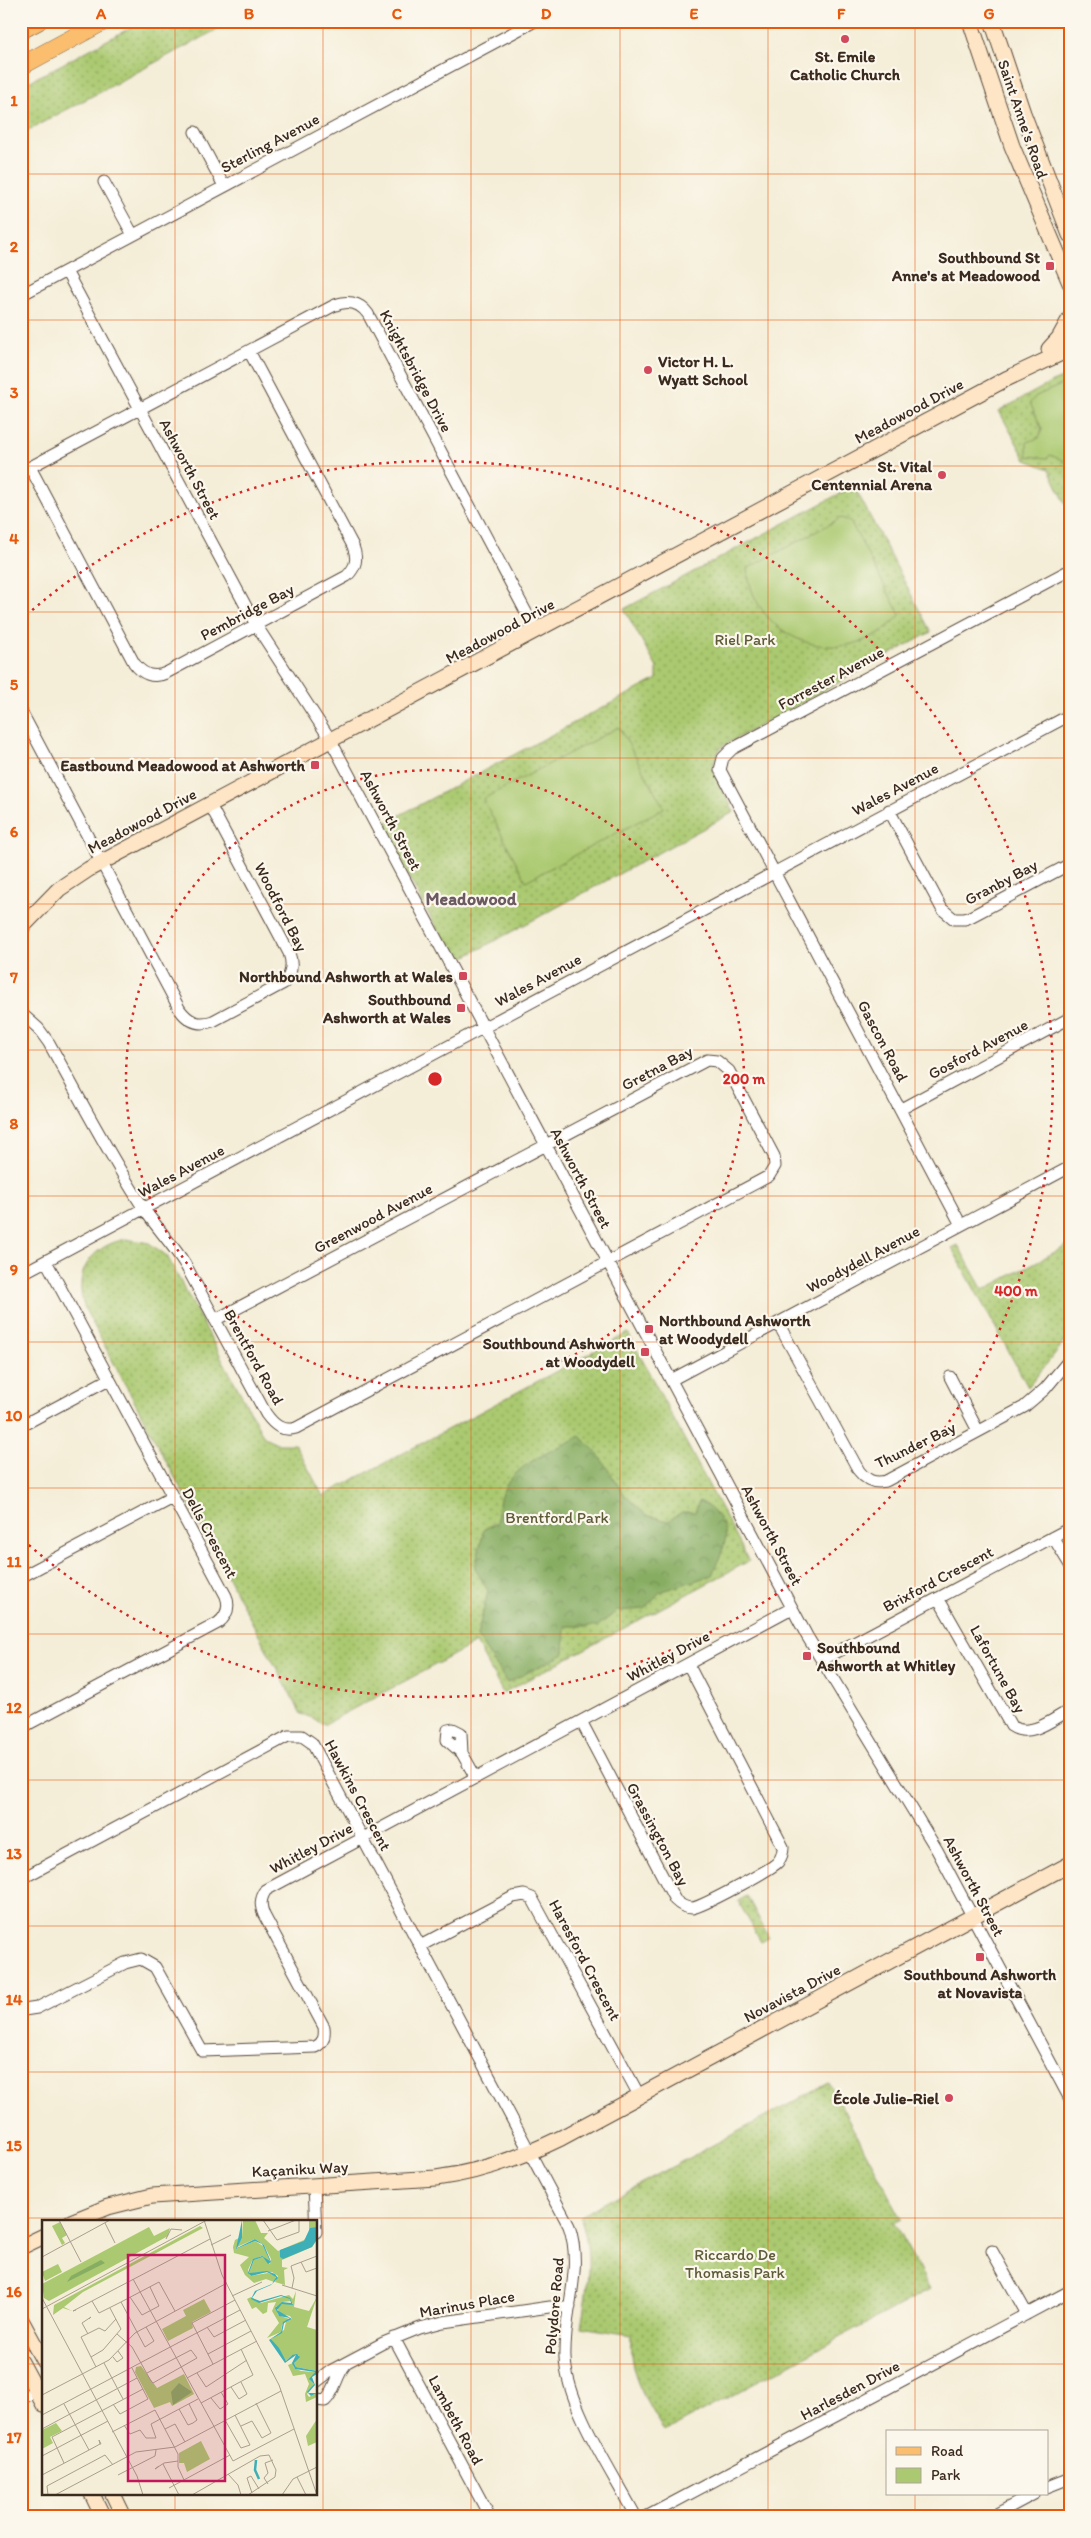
<svg xmlns="http://www.w3.org/2000/svg" width="1091" height="2538" viewBox="0 0 1091 2538" font-family="Itim,sans-serif">
<style>
.green{fill:url(#green-dots);stroke:#727a47}
.forest{fill:url(#forest-crowns);stroke:#616c40}
.pitch{fill:#aac970;stroke:#727a47}
.lines{fill:none;stroke-linecap:round;stroke-linejoin:round}
.street-casing{stroke:#57473a;stroke-width:13}
.secondary-casing{stroke:#57473a;stroke-width:17}
.primary-casing{stroke:#57473a;stroke-width:19}
.street{stroke:#fff;stroke-width:11}
.secondary{stroke:#fde5c5;stroke-width:15}
.primary{stroke:#fbbd6e;stroke-width:18}
.grid{fill:none;stroke:#e8590c;stroke-width:1;stroke-opacity:0.55}
.ring{fill:none;stroke:#d62828;stroke-width:2.5;stroke-dasharray:2.5 5}
.poi-dot{fill:#d1495b;stroke:#fbf7ec;stroke-width:2}
.labels{text-anchor:middle;dominant-baseline:central;stroke-width:4.5;stroke-linejoin:round;paint-order:stroke}
.poi-label{font-size:16px;font-weight:bold;fill:#3b2a1e;stroke:#fbf7ec;text-anchor:end}
.street-label{font-size:16px;fill:#3b2a1e;stroke:#fbf7ec}
.park-label{font-size:16px;fill:#5c5a37;stroke:#fbf7ec}
.neighbourhood-label{font-size:18px;font-weight:bold;fill:#6b5a62;stroke:#fbf7ec}
.inset-river{fill:none;stroke:#3eafb7;stroke-width:2.5}
.inset-road{fill:none;stroke:#aa9f8d;stroke-width:1}
.view{fill:#c2185b;fill-opacity:0.15;stroke:#c2185b;stroke-width:2.5}
.inset-edge{fill:none;stroke:#3b2a1e;stroke-width:2.5}
.centre{fill:#d62828;stroke:#fbf7ec;stroke-width:2.5}
.ring-label{font-size:15px;text-anchor:middle;font-weight:bold;fill:#d62828;stroke:#fbf7ec;stroke-width:4.5;stroke-linejoin:round;paint-order:stroke}
.neatline{fill:none;stroke:#e8590c;stroke-width:2}
.grid-label{font-size:16px;text-anchor:middle;font-weight:bold;fill:#e8590c}
</style>
<defs>
<pattern id="green-dots" width="8" height="8" patternUnits="userSpaceOnUse" patternTransform="scale(1.25)"><rect width="8" height="8" fill="#aac970"/><path d="M2 2h.1M6 6h.1" fill="none" stroke="#8ca35b" stroke-width="1.8" stroke-linecap="round"/></pattern>
<pattern id="forest-crowns" width="20" height="18" patternUnits="userSpaceOnUse" patternTransform="scale(1.25)"><rect width="20" height="18" fill="#87ad62"/><path d="M2 6a3 3 0 1 1 6 0M12 15a3 3 0 1 1 6 0" fill="none" stroke="#708d50"/></pattern>
</defs>
<rect width="100%" height="100%" fill="#fbf7ec"/>
<filter id="ink" filterUnits="userSpaceOnUse"><feTurbulence type="fractalNoise" baseFrequency=".02" numOctaves="2"/><feDisplacementMap in="SourceGraphic" scale="10" xChannelSelector="R" yChannelSelector="G"/><feConvolveMatrix kernelMatrix="1 2 1 2 8 2 1 2 1" color-interpolation-filters="sRGB"/></filter>
<filter id="wash" filterUnits="userSpaceOnUse"><feTurbulence type="fractalNoise" baseFrequency=".0096" numOctaves="4" result="noise"/><feDisplacementMap in="SourceGraphic" scale="20" xChannelSelector="R" yChannelSelector="G"/><feGaussianBlur stdDeviation="1.12" result="paint"/><feColorMatrix in="noise" values="0 0 0 0 0 0 0 0 0 0 0 0 0 0 0 0 0 1.4 0 .05"/><feComposite in="paint" operator="in"/></filter>
<g filter="url(#wash)">
<rect width="100%" height="100%" fill="#f4edd7"/>
<!-- green -->
<path class="green" d="M143,21h90l-212,113v-48z
M1070,375v138l-21,-44 -23,-9 -27,-49 53,-29z
M854,486l77,146 -210,115 -7,14 2,14 18,37 -275,148 -6,-2 -71,-130 1,-4 274,-145v-11l-33,-59z
M126,1239l23,4 18,13 97,181 15,7h16l28,52 305,-163 121,228 -246,132 -27,-50 -153,82 -10,-7 -12,-4 -216,-405c-13,-35 5,-63 41,-70z
M958,1245l25,45 87,-46v91l-42,52 -76,-139z
M747,1896l22,42 -8,4 -23,-41z
M829,2083l73,136 -8,4 36,66 -266,143c-19,-36 -36,-54 -33,-97l-50,-8c6,-39 13,-73 -1,-111z"/>
<!-- forest -->
<path class="forest" d="M580,1436l18,18 25,39 23,22 22,6 14,-9h13l4,-11c14,7 29,23 26,40 -2,11 -9,23 -13,34l-52,17 -16,17 -27,2 -19,15h-33l-1,28 -57,29 -30,-47 11,-45 -13,-23 9,-39 13,-6c1,-8 1,-16 3,-24 10,-35 52,-47 80,-63z"/>
<!-- pitch -->
<path class="pitch" d="M1070,381v82l-20,-8 -3,3 -20,-2v-14l12,-4 3,-9 -12,-26 6,-7z
M841,518l9,3 50,94c-39,45 -109,41 -141,-10 -7,-11 -10,-23 -12,-36z
M619,727l45,81 -138,73 -43,-82z"/>
</g>
<g filter="url(#ink)">
<g class="lines">
<!-- street casing -->
<g class="street-casing">
<path id="street" d="M195,132l29,54
M104,182l29,53
M66,271l190,354 74,114 477,897 130,214 133,249
M21,295l514,-274
M30,467l104,196c8,11 19,16 32,10l181,-97c9,-9 11,-17 6,-30l-104,-195
M21,472l312,-166c13,-6 26,-5 35,8l168,317
M21,711l159,299c9,12 19,16 33,11l71,-38c8,-9 9,-19 5,-30l-79,-148
M889,810l53,99 12,10h11l7,-3 98,-52
M21,1013l17,15 11,15c31,56 60,112 95,166 13,19 29,36 41,55l81,150c8,11 16,18 30,14l473,-252 6,-10 -1,-10 -45,-85 -12,-10 -10,-1 -492,260
M901,1109l169,-91
M961,1225l-241,-455 3,-12 9,-9 338,-179
M21,1274l1049,-559
M778,1323l81,148c7,9 15,13 27,10l138,-74 21,-18 25,-30
M950,1377l28,54
M671,1380l399,-213
M21,1426l88,-47
M1053,1537l17,28
M21,1577l151,-80
M938,1598l73,128c19,13 42,-7 59,-16
M822,1660l248,-132
M581,1721l94,179c5,5 10,8 17,8 10,-1 80,-39 86,-46 4,-5 5,-9 5,-15l-95,-183
M21,1728l197,-105c9,-7 12,-16 8,-27l-180,-335
M462,1753l-15,-13 1,-10 5,-1 8,4 1,20 14,25
M21,1879l267,-143h14l10,7 257,483c15,44 -6,86 -4,132 2,48 48,115 71,159
M420,1946l93,-49 11,-2 8,3 107,197
M21,2007l3,3 13,-2 88,-45 16,-4 14,8 47,84 113,-4c9,-4 10,-11 9,-20l-60,-112c-4,-10 -4,-16 2,-25l526,-282
M314,2185l2,47
M992,2251l35,63
M394,2338l96,179
M316,2382l16,-12 51,-27 37,-15 23,-6 107,-15h20
M21,2399l23,-12
M316,2400l9,1c10,-9 11,-25 20,-36
M1047,2487l23,-9
M646,2517l424,-226
M991,2517l43,-23"/>
</g>
<!-- secondary casing -->
<g class="secondary-casing">
<path id="secondary" d="M970,21l42,125 58,137
M992,21l31,92 47,122
M1049,349l10,-11 11,-20
M21,928l38,-39 30,-20 917,-490 64,-30
M71,2222l37,-15 44,-11 284,-18c45,-6 84,-20 125,-40l509,-274
M21,2247l23,-11
M21,2320l23,42
M21,2362l23,43
M92,2494l11,23
M113,2494l11,23"/>
</g>
<!-- primary casing -->
<g class="primary-casing">
<path id="primary" d="M21,30l17,-9
M21,66l83,-45"/>
</g>
<!-- street -->
<use href="#street" class="street"/>
<!-- secondary -->
<use href="#secondary" class="secondary"/>
<!-- primary -->
<use href="#primary" class="primary"/>
</g>
</g>
<!-- grid -->
<path class="grid" d="M175,21v2201M323,21v2496M471,21v2496M620,21v2496M768,21v2496M915,21v2411M21,174h1049M21,320h1049M21,466h1049M21,612h1049M21,758h1049M21,904h1049M21,1050h1049M21,1196h1049M21,1342h1049M21,1488h1049M21,1634h1049M21,1780h1049M21,1926h1049M21,2072h1049M21,2218h1049M21,2364h23M316,2364h754M175,2494v23M915,2494v23"/>
<!-- distance rings -->
<g class="ring">
<circle cx="435" cy="1079" r="309"/>
<path d="M21 620A618 618 0 1 1 21 1538"/>
</g>
<!-- markers -->
<g class="poi-dot">
<circle cx="845" cy="39" r="5"/>
<rect x="1045" y="261" width="10" height="10" rx="2.5"/>
<circle cx="648" cy="370" r="5"/>
<circle cx="942" cy="475" r="5"/>
<rect x="310" y="760" width="10" height="10" rx="2.5"/>
<rect x="458" y="971" width="10" height="10" rx="2.5"/>
<rect x="456" y="1003" width="10" height="10" rx="2.5"/>
<rect x="644" y="1324" width="10" height="10" rx="2.5"/>
<rect x="640" y="1347" width="10" height="10" rx="2.5"/>
<rect x="802" y="1651" width="10" height="10" rx="2.5"/>
<rect x="975" y="1952" width="10" height="10" rx="2.5"/>
<circle cx="949" cy="2098" r="5"/>
</g>
<g class="labels">
<!-- poi labels -->
<g class="poi-label">
<text x="845" y="56" text-anchor="middle">St. Emile<tspan x="845" dy="18">Catholic Church</tspan></text>
<text x="1040" y="257">Southbound St<tspan x="1040" dy="18">Anne's at Meadowood</tspan></text>
<text x="658" y="361" text-anchor="start">Victor H. L.<tspan x="658" dy="18">Wyatt School</tspan></text>
<text x="932" y="466">St. Vital<tspan x="932" dy="18">Centennial Arena</tspan></text>
<text x="305" y="765">Eastbound Meadowood at Ashworth</text>
<text x="453" y="976">Northbound Ashworth at Wales</text>
<text x="451" y="999">Southbound<tspan x="451" dy="18">Ashworth at Wales</tspan></text>
<text x="659" y="1320" text-anchor="start">Northbound Ashworth<tspan x="659" dy="18">at Woodydell</tspan></text>
<text x="635" y="1343">Southbound Ashworth<tspan x="635" dy="18">at Woodydell</tspan></text>
<text x="817" y="1647" text-anchor="start">Southbound<tspan x="817" dy="18">Ashworth at Whitley</tspan></text>
<text x="980" y="1974" text-anchor="middle">Southbound Ashworth<tspan x="980" dy="18">at Novavista</tspan></text>
<text x="939" y="2098">École Julie-Riel</text>
</g>
<!-- street labels -->
<g class="street-label">
<text transform="translate(1023 119) rotate(71)">Saint Anne's Road</text>
<text transform="translate(270 143) rotate(-28)">Sterling Avenue</text>
<text transform="translate(416 371) rotate(62)">Knightsbridge Drive</text>
<text transform="translate(909 411) rotate(-28)">Meadowood Drive</text>
<text transform="translate(190 469) rotate(62)">Ashworth Street</text>
<text transform="translate(247 612) rotate(-28)">Pembridge Bay</text>
<text transform="translate(500 631) rotate(-28)">Meadowood Drive</text>
<text transform="translate(831 678) rotate(-28)">Forrester Avenue</text>
<text transform="translate(895 789) rotate(-28)">Wales Avenue</text>
<text transform="translate(391 820) rotate(62)">Ashworth Street</text>
<text transform="translate(142 821) rotate(-28)">Meadowood Drive</text>
<text transform="translate(1001 882) rotate(-28)">Granby Bay</text>
<text transform="translate(281 907) rotate(63)">Woodford Bay</text>
<text transform="translate(538 980) rotate(-28)">Wales Avenue</text>
<text transform="translate(883 1041) rotate(62)">Gascon Road</text>
<text transform="translate(978 1049) rotate(-28)">Gosford Avenue</text>
<text transform="translate(657 1068) rotate(-28)">Gretna Bay</text>
<text transform="translate(181 1171) rotate(-28)">Wales Avenue</text>
<text transform="translate(581 1178) rotate(62)">Ashworth Street</text>
<text transform="translate(373 1218) rotate(-28)">Greenwood Avenue</text>
<text transform="translate(863 1259) rotate(-28)">Woodydell Avenue</text>
<text transform="translate(254 1357) rotate(61)">Brentford Road</text>
<text transform="translate(915 1445) rotate(-26)">Thunder Bay</text>
<text transform="translate(210 1533) rotate(62)">Dells Crescent</text>
<text transform="translate(772 1535) rotate(62)">Ashworth Street</text>
<text transform="translate(938 1579) rotate(-28)">Brixford Crescent</text>
<text transform="translate(668 1656) rotate(-28)">Whitley Drive</text>
<text transform="translate(998 1669) rotate(61)">Lafortune Bay</text>
<text transform="translate(358 1795) rotate(62)">Hawkins Crescent</text>
<text transform="translate(658 1834) rotate(62)">Grassington Bay</text>
<text transform="translate(311 1848) rotate(-28)">Whitley Drive</text>
<text transform="translate(974 1886) rotate(62)">Ashworth Street</text>
<text transform="translate(585 1960) rotate(62)">Haresford Crescent</text>
<text transform="translate(792 1993) rotate(-28)">Novavista Drive</text>
<text transform="translate(300 2169) rotate(-3)">Kaçaniku Way</text>
<text transform="translate(467 2304) rotate(-10)">Marinus Place</text>
<text transform="translate(554 2306) rotate(-85)">Polydore Road</text>
<text transform="translate(850 2390) rotate(-28)">Harlesden Drive</text>
<text transform="translate(456 2420) rotate(62)">Lambeth Road</text>
</g>
<!-- park labels -->
<g class="park-label">
<text x="745" y="639">Riel Park</text>
<text x="557" y="1517">Brentford Park</text>
<text x="735" y="2254">Riccardo De<tspan x="735" dy="18">Thomasis Park</tspan></text>
</g>
<!-- neighbourhood labels -->
<g class="neighbourhood-label">
<text x="471" y="899">Meadowood</text>
</g>
</g>
<!-- overview -->
<g transform="translate(42 2220)">
<rect width="275" height="275" fill="#f4edd7"/>
<path d="M201,0h12l6,13h7l-4,5 14,13 26,-11 5,-5v-15h8v20l-5,7 -30,13v7l6,1 -4,2 1,15 -10,-3 3,-6 -6,-4 -23,1 5,-13 9,-3 7,7 1,-5 -7,-14 -9,-6 -18,8 5,-9zM18,2l7,13 -5,3 3,5 -3,2 -10,-19zM158,6l3,2 -120,64 -19,15 8,4 -9,-3 -10,7 1,-10zM107,7l5,9 16,-8 -2,8 -119,65 -5,-3 -2,-14zM199,17l-5,12 19,-8 8,5 7,14 -1,2 -8,-6 -9,5 -4,9 2,6 18,-3 8,3 -2,6 -8,-3 -12,4 -9,-8 -5,-10 9,-8 -15,-4 -1,-6 2,-7zM254,71l-2,16 15,4 8,-14 -10,30 10,3v41l-21,-4 -2,-4 5,-8h-7l-6,6 -15,-22 13,-9 2,-8 6,-3 -2,-3 -10,-2 -3,-6 5,-4h11l-2,-3 -8,1 -7,5 2,8 11,4 -7,6 -1,7 -14,6 12,-15 -7,-12 4,-9 -8,1 -1,9 -4,2 -7,-7 -4,2 -5,-10 4,-2 10,6 28,-8 4,4zM162,79l7,13 -19,10 1,6 -25,13 -6,-12 24,-13 -3,-6zM251,143l1,5 7,3 14,1 -5,8 4,4 -7,10 2,3 8,-4v4l-11,5 -1,-8 4,-10 -4,-10 -12,2 -5,-11zM99,146l16,22 27,-14 10,20 -22,12 -2,-4 -16,6 -19,-36 1,-5zM275,199v23l-9,4 -2,-10zM14,203l6,8 -12,6 3,6 -11,6v-19zM159,221l9,18 -23,13 -3,-9h-5v-10z" fill="#aac970"/>
<path d="M59,40l4,3 -38,19 4,-6zM137,163l13,9 -19,13 -2,-13z" fill="#87ad62"/>
<path d="M16,44l4,8 -17,9 -3,-9z" fill="#aac970"/>
<path d="M200,0v18l-5,10 18,-9 9,6 7,17 -3,2 -5,-7 -9,3 -5,13 18,-2 8,3 3,4 -7,7 -14,6 -5,7 8,3 21,-6 9,3 3,7 -11,-1 -5,6 15,9 -8,4 -2,10 -11,6 8,9 7,13 6,-6 5,-1 3,3 -6,6 2,4 21,4v3l-5,3 3,8 -7,8h9l-6,3 -4,-4 7,-8 -5,-5 6,-7 -20,-3 -3,-6 4,-8 -11,8 -16,-23 12,-8 2,-10 7,-4 -11,-2 -4,-8 7,-6 9,1 -1,-4 -9,-3 -22,7 -8,-4 4,-8 17,-7 4,-7 -9,-5 -16,4 -3,-3 5,-14 9,-3 8,5 -8,-17 -7,-3 -19,8zM275,7v12l-5,8 -29,12 -3,-2v-7l24,-9 6,-13z" fill="#3eafb7"/>
<path class="inset-river" d="M214,240l-1,10 4,9"/>
<path class="inset-road" d="M17,0l22,42M162,0l18,55 57,110 38,110M221,0l14,20 22,-8v-12M63,3l10,20M226,11l28,-11M124,19l5,-10 11,1M169,25l20,-10M0,37l68,-37M259,42l5,10 11,-4M91,59l100,182 61,-32M240,65l35,11M250,68l2,-10 -3,-12 26,-10M190,76l30,-14M88,77l12,18 17,-9 -9,-19M0,78l95,178 6,19M50,81l7,12 22,-11M0,89l165,-89M34,90l-3,1 137,-72M104,107l8,14 -9,6 -24,-45 38,-20 16,29M165,107l7,10 32,-17M46,114l-6,-11 9,-6 -2,2M75,114l15,13 19,34 2,2 44,-25 -6,-8 -44,23M166,134l43,-23M49,137l12,-7 18,-21 -11,-21M71,137l4,5 6,-4 -5,-7M62,143l19,36M171,144l-21,-41 43,-23M54,147l-15,-30 18,-9 6,3 11,-12M155,153l9,14 41,-27M145,158l70,-37M189,167l8,12 8,-5 -6,-12M0,175l67,-35 26,-27 92,-50M169,178l9,11 8,-5 -7,-12M159,183l52,-28 -12,-26M22,184l25,46M71,184l7,10 28,-15 -16,-31M137,189l9,16 5,-2 4,-3 -8,-16M0,195l198,-105M183,200l16,28 9,-3 -15,-30M82,205l6,9 10,-4 6,8h10l-5,-14 47,-25M199,206l11,-5 10,17 9,-5 -15,-30M0,209l95,-51M123,209l10,-5 10,18M70,212l43,-22 23,44v13l6,13M0,236l66,-35M22,243l-12,-26 91,-48M121,244l16,31M117,246l-4,3 9,-6 14,-2M186,254l10,11 3,10M0,255l47,-25 11,-6h1l-2,-4 1,4M76,255l37,-19 1,-6M255,257l9,18M226,264l-4,-6 4,-5 -3,-10 8,-3M127,268l61,-33M210,273l-5,-15 4,-2 8,13M6,275l-1,-9 58,-31 8,10M13,275l81,-43 39,-5 106,-56M150,275l68,-39 9,-1 7,15 -1,7 -27,18M240,275l11,-16 24,-12"/>
<path class="view" d="M86,35h97v226h-97z"/>
<rect width="275" height="275" class="inset-edge"/>
</g>
<circle cx="435" cy="1079" r="8" class="centre"/>
<g class="ring-label">
<text x="744" y="1084">200 m</text>
<text x="1016" y="1296">400 m</text>
</g>
<!-- margin -->
<rect width="1091" height="2538" fill="none" stroke="#fbf7ec" stroke-width="55"/>
<!-- legend -->
<rect x="886" y="2430" width="162" height="65" fill="#fbf7ec" stroke="#aea59a"/>
<rect x="896" y="2447" width="25" height="8" fill="#fbbd6e" stroke="#aea59a"/>
<text x="931" y="2456" font-size="15" fill="#3b2a1e">Road</text>
<rect x="896" y="2468" width="25" height="15" fill="#aac970" stroke="#aea59a"/>
<text x="931" y="2480" font-size="15" fill="#3b2a1e">Park</text>
<rect x="28" y="28" width="1036" height="2482" class="neatline"/>
<g class="grid-label">
<text x="101" y="19">A</text>
<text x="249" y="19">B</text>
<text x="397" y="19">C</text>
<text x="546" y="19">D</text>
<text x="694" y="19">E</text>
<text x="841" y="19">F</text>
<text x="989" y="19">G</text>
<text x="14" y="106">1</text>
<text x="14" y="252">2</text>
<text x="14" y="398">3</text>
<text x="14" y="544">4</text>
<text x="14" y="690">5</text>
<text x="14" y="837">6</text>
<text x="14" y="983">7</text>
<text x="14" y="1129">8</text>
<text x="14" y="1275">9</text>
<text x="14" y="1421">10</text>
<text x="14" y="1567">11</text>
<text x="14" y="1713">12</text>
<text x="14" y="1859">13</text>
<text x="14" y="2005">14</text>
<text x="14" y="2151">15</text>
<text x="14" y="2297">16</text>
<text x="14" y="2443">17</text>
</g>
</svg>
